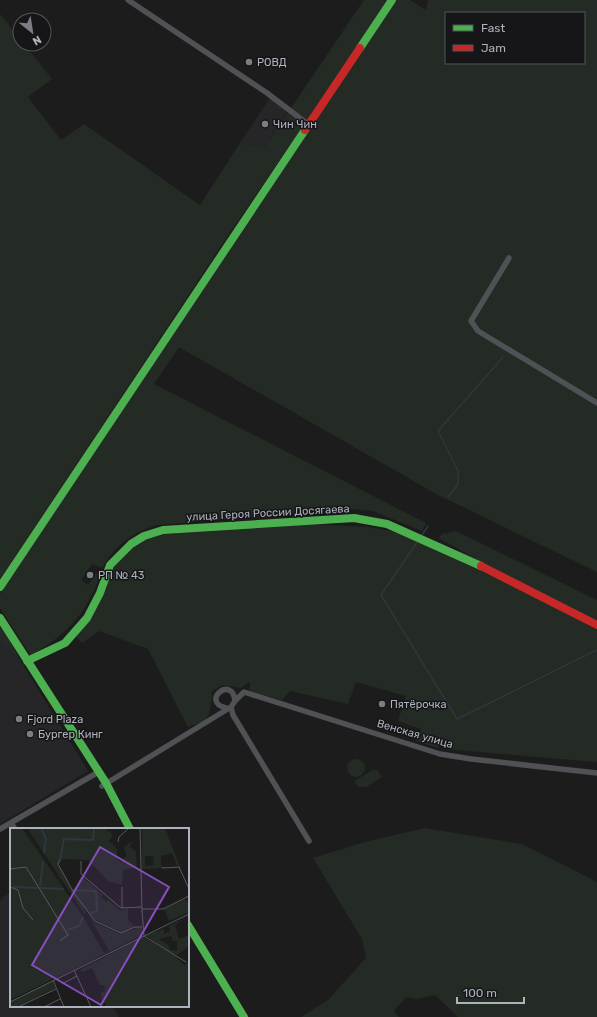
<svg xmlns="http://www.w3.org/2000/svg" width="597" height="1017" viewBox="0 0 597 1017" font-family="Rubik,sans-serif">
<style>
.built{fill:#262628}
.green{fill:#242b25;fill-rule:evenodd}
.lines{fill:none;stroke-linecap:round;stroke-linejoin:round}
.stream{stroke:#2f363e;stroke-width:1.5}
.street{stroke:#505155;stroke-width:5.5}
.fast{stroke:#4caf50;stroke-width:8}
.jam{stroke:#c62828;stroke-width:8}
.poi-dot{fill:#7b7e84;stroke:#161618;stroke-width:1.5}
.labels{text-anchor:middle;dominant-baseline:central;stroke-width:3;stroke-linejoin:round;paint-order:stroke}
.poi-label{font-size:11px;fill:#aeb2bc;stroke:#161618;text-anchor:start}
.street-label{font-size:11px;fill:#aeb2bc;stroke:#161618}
.inset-river{fill:none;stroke:#2f363e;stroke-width:2}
.inset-road{fill:none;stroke:#56585c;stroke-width:1}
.view{fill:#884ebe;fill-opacity:0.15;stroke:#884ebe;stroke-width:2}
.inset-edge{fill:none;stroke:#aeb2bc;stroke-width:2}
</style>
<rect width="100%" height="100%" fill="#1c1c1c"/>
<!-- built -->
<path class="built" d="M270,98l18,13 -24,37 -24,-5z
M0,644l19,14 69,113 -88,53z
M11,892v114h101l7,11h-119v-116l3,-4z"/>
<!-- green -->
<path class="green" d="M364,0h25l-158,231 -231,348v-565l20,25v5h4l28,35 -24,18 33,43 23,-16 116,81 40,-62 24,5z
M397,0h13l16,10 2,-10h169v572l-159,-77 -259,-148 -25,37 272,139 -4,8 -49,-20 -23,-2 -193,16c-26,8 -41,20 -55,43l-10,-4 -11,16 7,5 8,-12 4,2c-14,41 -34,59 -69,81l-31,-48v-14l142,-217zM446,13h138v50h-138z
M307,524l62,3 22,4 51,20 57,27 98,52v132l-153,-13v-4l-5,1 -1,2 -22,-7 5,-12 -23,-8 8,-25 -50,-14 -8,22 -58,-13 -8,9 -32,-9v-8l-1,-1 -8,6 -18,-3 -11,6c-1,10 0,28 -12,32 -4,1 -8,2 -12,4l-40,-78 -49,-18 -17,12 -7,-8 37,-69 19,-20 26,-13z
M456,531l141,69v28l-158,-90 3,-4z
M0,621l19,37 -19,-14z
M347 768a9 9 0 1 1 18 0a9 9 0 1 1-18 0Z
M373,770l5,1 4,6 -16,10h-8l-4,-6z
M425,828l97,16 75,38v135h-139l-23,-22 -17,4 -12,-2 -12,14 5,6h-98l27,-17 38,-42 -4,-19 -49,-81 52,-16z"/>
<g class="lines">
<!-- stream -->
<path class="stream" d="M448,497l10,-13v-13l-20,-40 65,-74
M422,535l6,-9
M418,541l-37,54 76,124 140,-69"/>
<!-- street -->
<path class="street" d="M128,0l139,93 42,32
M509,258l-38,63 7,10 119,72
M235,701l9,-9 196,62 31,5 126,14
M231,707l2,8 76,126
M102,786l129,-79 4,-6c-3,-27 -35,1 -9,7
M11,823l4,6
M0,829l95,-55"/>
<!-- fast -->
<path class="fast" d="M360,48l32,-48
M0,587l305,-457
M0,618l106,165 24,46
M27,661l38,-18 22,-25 13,-25 10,-28 21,-21 13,-8 19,-6 191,-12 33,6 94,42
M188,925l56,92"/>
<!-- jam -->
<path class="jam" d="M305,130l55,-82
M481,566l116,59"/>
</g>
<!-- markers -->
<g class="poi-dot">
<circle cx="249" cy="62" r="4"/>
<circle cx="265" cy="124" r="4"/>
<circle cx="90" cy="575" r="4"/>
<circle cx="382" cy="704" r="4"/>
<circle cx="19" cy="719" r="4"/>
<circle cx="30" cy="734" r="4"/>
</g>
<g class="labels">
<!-- poi labels -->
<g class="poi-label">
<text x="257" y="62">РОВД</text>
<text x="273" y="124">Чин Чин</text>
<text x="98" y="575">РП № 43</text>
<text x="390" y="704">Пятёрочка</text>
<text x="27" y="719">Fjord Plaza</text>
<text x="38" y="734">Бургер Кинг</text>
</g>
<!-- street labels -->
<g class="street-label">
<text transform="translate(268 513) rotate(-3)">улица Героя России Досягаева</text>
<text transform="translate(415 734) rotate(16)">Венская улица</text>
</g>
</g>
<!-- overview -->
<g transform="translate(10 828)">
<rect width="179" height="179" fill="#1c1c1c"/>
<path d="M0,0h12l62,90 20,35 5,-3 -21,-35 7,8 25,11 22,-7v8l-88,44 -2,-3 1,3 -43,21zM17,0h81l-1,4 4,-1 1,6 -3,4 8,8v11l4,2 5,-7 -2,-8 9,-6 -3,6 6,5 1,15 -14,3 -1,15 -14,-4 -20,-21 -25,-1 -5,5 14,25 3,-2 6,-11 22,19 -2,2 5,5 2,-2 13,11 7,-3v12l7,6 -12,7 -29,-14 -14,-16 6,10h-2zM132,0h23l14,36h2l-4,2 -5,-13 -11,3v10l6,2 -25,1zM135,28h8l1,9 -9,1zM175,71l2,3 2,-1v11l-20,9 -5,-12zM176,90l-11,7 4,14 10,-4v11l-12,9 -13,-6 -18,-14 18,-6v5l6,-2 -1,-6zM161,108l2,5h4v10l-7,-1 -2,-5 -9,-6zM133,109l30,17 11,11 3,-1 -2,-3 4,3v43h-82l-2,-4 -3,1 -1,-12h4l-1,-7h-4l-8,-17 -9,4 -3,-2zM42,153l3,7 -39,19h-6v-5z" fill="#242b25" fill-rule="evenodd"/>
<path class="inset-river" d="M31,0l5,11 -2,14M50,32l4,-21 29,1 1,-12M30,58l3,-25M3,59l25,1M30,60l24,1M63,62l23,1 1,20 -6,2M57,102l12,-4 4,-9"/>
<path class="inset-road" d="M130,0l2,84M108,14l1,-5 10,-9M50,32l-2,4 16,29 21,28 26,12 14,-6h7M71,33v13l40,34M169,39l10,22M152,40l18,-1M0,41l16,-2 42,68 -8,6M0,59l8,3 5,18 10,12M112,59v21M111,80l21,-1M132,81h21l26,-13M132,83l2,25 42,26M64,142l17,37M43,152l11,27M52,156l15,-8M0,174l179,-88M8,179l38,-18M34,179l16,-8"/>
<path class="view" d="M90,19l69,40 -68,118 -69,-40z"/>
<rect width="179" height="179" class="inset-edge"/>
</g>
<!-- legend -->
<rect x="445" y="12" width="140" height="52" fill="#161618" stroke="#53545a"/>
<rect x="453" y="25" width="20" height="6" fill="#4caf50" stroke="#53545a"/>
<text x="481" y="32" font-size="12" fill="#aeb2bc">Fast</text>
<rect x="453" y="45" width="20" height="6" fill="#c62828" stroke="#53545a"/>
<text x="481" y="52" font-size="12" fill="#aeb2bc">Jam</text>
<!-- north arrow -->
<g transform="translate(32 32) rotate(150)"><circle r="19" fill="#161618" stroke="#53545a"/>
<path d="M0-3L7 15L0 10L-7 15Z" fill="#7b7e84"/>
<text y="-6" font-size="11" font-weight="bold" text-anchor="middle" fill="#aeb2bc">N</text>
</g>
<!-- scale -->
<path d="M457 997v6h67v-6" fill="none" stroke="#aeb2bc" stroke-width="2"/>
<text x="463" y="997" font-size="12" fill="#aeb2bc" stroke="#161618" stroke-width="3" paint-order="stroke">100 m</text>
</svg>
